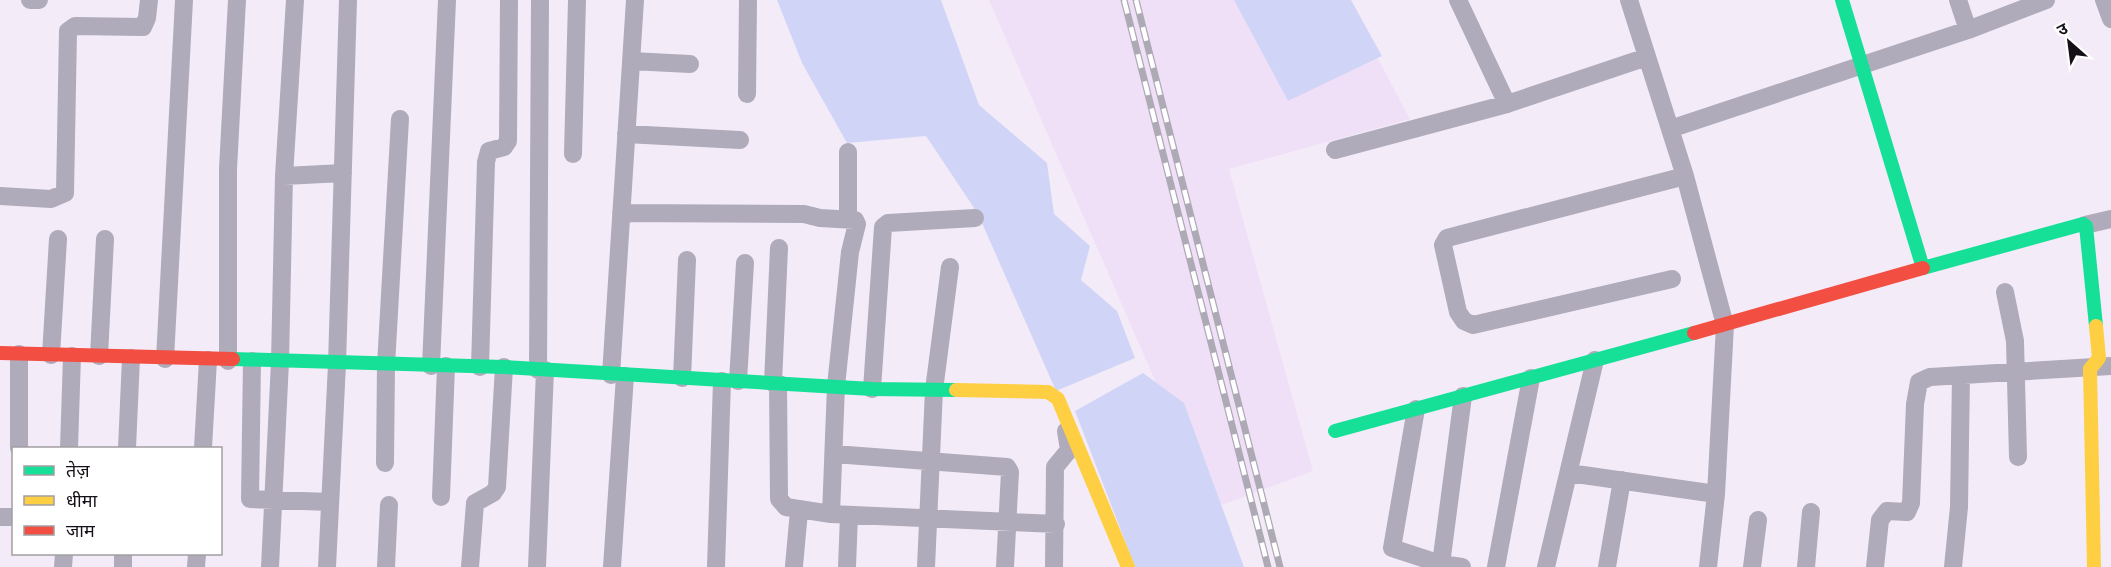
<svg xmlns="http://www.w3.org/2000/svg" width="2111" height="567" viewBox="0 0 2111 567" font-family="Lato,'Noto Sans Devanagari',sans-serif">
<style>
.built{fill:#f0e0f7}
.water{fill:#d0d5f8}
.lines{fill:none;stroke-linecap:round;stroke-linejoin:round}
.street{stroke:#afabba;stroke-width:18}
.fast{stroke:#16e098;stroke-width:14}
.slow{stroke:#ffcf43;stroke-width:14}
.jam{stroke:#f24e42;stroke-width:14}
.rail-casing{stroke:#aeaab5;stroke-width:7}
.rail{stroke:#fff;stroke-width:4.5;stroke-dasharray:14;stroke-linecap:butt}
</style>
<rect width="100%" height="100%" fill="#f4ebf8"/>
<!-- built -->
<path class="built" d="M989,0h358l63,119 -181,50 84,302 -102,38z"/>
<!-- water -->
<path class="water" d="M777,0h164l38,105 68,58 7,51 36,32 -9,34 36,31 18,47 -79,33 -78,-177 -52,-78 -79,7 -45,-80z
M1234,0h117l31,56 -94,45z
M1143,373l41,30 60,164h-109l-60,-156z"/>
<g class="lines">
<!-- street -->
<path class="street" d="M30,0h9
M1458,0l49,104
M1629,0l56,176 40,149 -9,169 -8,73
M1958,0l10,30
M2104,0l7,19
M631,61l59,3
M747,94l1,-94
M1670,129l298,-99 78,-30
M626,134l114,6
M1335,150l172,-46 140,-47
M573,154l4,-154
M284,176l59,-3
M0,196l51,3 14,-6 3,-162 7,-5 68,1 4,-9 2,-18
M621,213l183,1 16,4 35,2 2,4 -7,28 -14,134 -5,128
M848,218v-66
M2085,225l26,-6
M1672,279l-199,46 -9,-4 -6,-9 -15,-67 4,-7 238,-62
M2005,292l10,49 3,116
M51,355l7,-116
M99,356l6,-117
M165,359l19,-359
M228,361v-192l9,-169
M252,361l-2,138 80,3
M431,366l16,-366
M480,367l6,-205 3,-11 15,-4 4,-6 1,-141
M538,370l2,-370
M611,375l24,-375
M682,378l5,-118
M738,381l7,-118
M773,383l6,-135
M778,383l1,116 7,8 45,7 225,10
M872,389l11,-162 5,-4 87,-5
M1416,409l-24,139 49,16 21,3
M19,448v-94
M69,448l3,-92
M127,448l4,-90
M203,448l5,-88
M834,454l173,13 3,5 -5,95
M385,463l1,-98 14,-246
M1569,473l147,21
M441,497l5,-131
M0,517h14
M1441,564l22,-168
M794,566l5,-55
M63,567l1,-13
M123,567v-13
M196,567l1,-13
M270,567l10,-205 4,-186 11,-176
M327,567l10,-203 11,-364
M386,567l3,-62
M470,567l5,-64 18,-10 4,-6 7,-120
M537,567l8,-197
M612,567l13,-191
M716,567l6,-186
M847,567l2,-52
M926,567l8,-177 16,-123
M1054,567l1,-100 14,-17 -3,-19
M1496,567l35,-189
M1546,567l49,-207
M1607,567l15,-87
M1752,567l6,-47
M1806,567l5,-55
M1875,567l5,-47 7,-9 20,1 4,-9 4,-99 4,-22 11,-5 181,-11
M1953,567l6,-60 2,-132"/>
<!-- fast -->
<path class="fast" d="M1842,0l81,268 160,-44 3,2 10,100
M233,359l271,8 368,22 84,1
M1335,431l359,-98"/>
<!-- slow -->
<path class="slow" d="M956,390l92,2 10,7 70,168
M2094,567l-4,-198 9,-11 -3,-32"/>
<!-- jam -->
<path class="jam" d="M1694,333l229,-65
M0,353l233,6"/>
<!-- rail casing -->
<g class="rail-casing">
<path id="rail" d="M1124,0l144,567
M1136,0l144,567"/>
</g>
<!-- rail -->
<use href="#rail" class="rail"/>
</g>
<!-- legend -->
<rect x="12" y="447" width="210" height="108" fill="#ffffff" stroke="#a19fa3" stroke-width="1.5"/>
<rect x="24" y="466" width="30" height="9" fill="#16e098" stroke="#a19fa3" stroke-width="1.5"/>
<text x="66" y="477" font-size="18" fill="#150f18">तेज़</text>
<rect x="24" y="496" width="30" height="9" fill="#ffcf43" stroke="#a19fa3" stroke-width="1.5"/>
<text x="66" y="507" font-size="18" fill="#150f18">धीमा</text>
<rect x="24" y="526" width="30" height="9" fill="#f24e42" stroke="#a19fa3" stroke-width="1.5"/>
<text x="66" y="537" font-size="18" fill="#150f18">जाम</text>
<!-- north arrow -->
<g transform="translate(2069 42) rotate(332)" stroke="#ffffff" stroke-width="4.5" paint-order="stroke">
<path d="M0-4.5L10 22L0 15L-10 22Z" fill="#150f18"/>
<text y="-9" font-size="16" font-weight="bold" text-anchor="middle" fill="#150f18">उ</text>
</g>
</svg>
